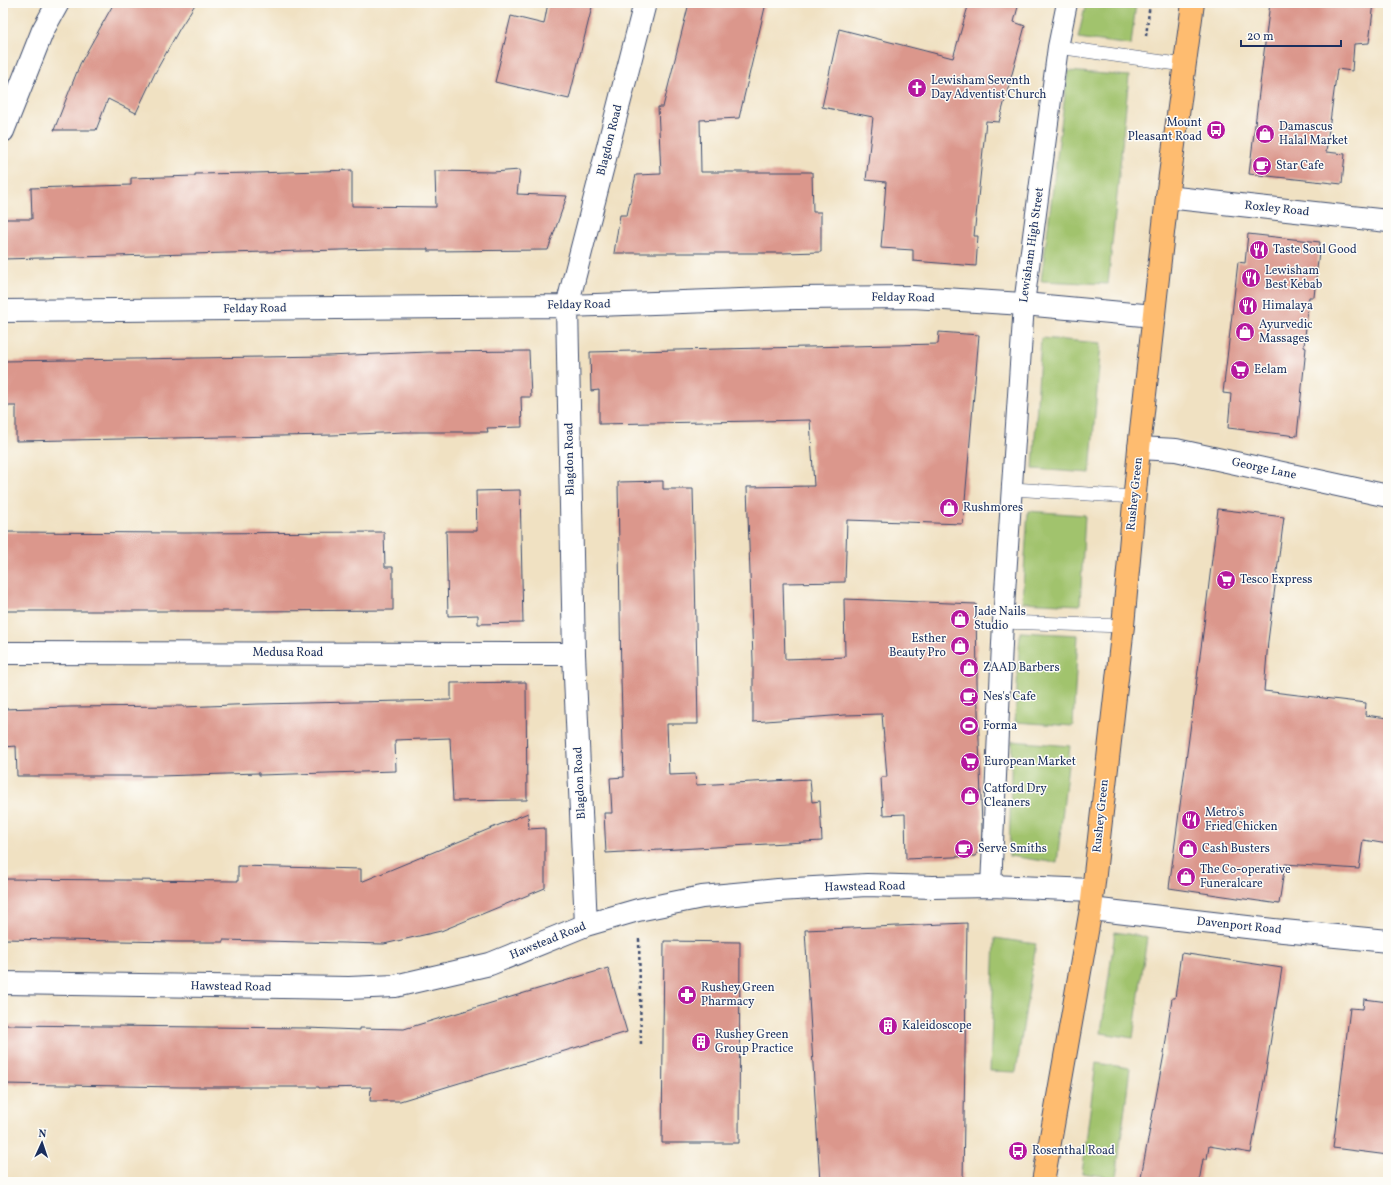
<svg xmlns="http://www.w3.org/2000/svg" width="1391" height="1185" viewBox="0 0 1391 1185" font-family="Vollkorn,serif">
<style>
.green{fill:#a1c36d;stroke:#5e7966}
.building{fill:#db978c}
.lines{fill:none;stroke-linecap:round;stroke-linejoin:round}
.service-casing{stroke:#3b4a6d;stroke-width:14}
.pedestrian-casing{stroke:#3b4a6d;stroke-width:22}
.minor-casing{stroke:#3b4a6d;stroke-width:24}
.trunk-casing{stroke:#3b4a6d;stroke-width:24}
.path{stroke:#3b4a6d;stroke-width:2.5;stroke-dasharray:3 3;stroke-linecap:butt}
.service{stroke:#fff;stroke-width:13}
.pedestrian{stroke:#fff;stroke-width:20}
.minor{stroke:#fff;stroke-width:22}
.trunk{stroke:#febc70;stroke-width:22}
.labels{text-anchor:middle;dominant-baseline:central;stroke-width:3;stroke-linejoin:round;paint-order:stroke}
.poi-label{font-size:12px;fill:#1b2f5e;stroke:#fdfcf7;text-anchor:start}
.street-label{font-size:12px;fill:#1b2f5e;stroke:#fdfcf7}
</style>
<rect width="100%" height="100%" fill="#fdfcf7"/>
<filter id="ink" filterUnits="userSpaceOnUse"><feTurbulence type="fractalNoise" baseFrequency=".025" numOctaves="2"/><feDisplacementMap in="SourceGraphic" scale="8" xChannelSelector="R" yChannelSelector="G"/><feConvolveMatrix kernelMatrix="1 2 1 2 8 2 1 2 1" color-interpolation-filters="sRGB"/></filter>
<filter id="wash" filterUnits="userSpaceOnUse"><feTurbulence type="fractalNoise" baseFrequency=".012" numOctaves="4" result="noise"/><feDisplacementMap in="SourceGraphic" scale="16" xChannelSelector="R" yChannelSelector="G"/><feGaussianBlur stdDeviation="0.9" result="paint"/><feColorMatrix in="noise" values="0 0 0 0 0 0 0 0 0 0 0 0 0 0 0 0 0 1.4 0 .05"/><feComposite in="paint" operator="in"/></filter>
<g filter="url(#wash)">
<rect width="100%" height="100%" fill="#f0e1c2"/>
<!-- green -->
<path class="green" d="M1086,3h50l-5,42 -53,-7z
M1068,71l61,5 -21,208 -67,-3z
M1041,338l60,5 -11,130 -57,-4z
M1028,511l57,4 -5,90 -58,-3z
M1020,632l58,3 -5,91 -58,-4z
M1012,741l58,5 -13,117 -48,-7z
M1115,932l32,5 -14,101 -32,-5z
M995,938l41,6 -20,128 -26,-1z
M1096,1063l34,5 -14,110 -34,-5z"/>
<g id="blocks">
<!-- building -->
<path class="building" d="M114,3h82l-16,25 -25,45 -19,40 -28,-14 -12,31h-42l26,-66z
M548,3h45l-24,96 -74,-17 16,-66 33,8z
M689,3h77l-27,115 -39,2 1,52h111l1,40h8v40l-39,1h-168l6,-38h7l9,-40 25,-1 -3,-67h5z
M969,3h50l-5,19 11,4 -26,96 -13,-1 -12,115h4l-2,30 -63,-5v-11l-32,-2 5,-66 -20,-2 7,-63 -51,-10 17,-78 114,29z
M1270,3h104l-5,40 -15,1 -2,27 -15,-2 -11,83 19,2 -3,30 -93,-10z
M352,170v36l84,1 -1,-36 58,1 27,-2 -3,24 50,2 -19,54 -120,1v-2h-50l-375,10v-40h29l-1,-31 100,-3v-7l64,-2v-2l60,-1z
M1248,234l72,8 -6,55h-5l-5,50 2,1 -9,88 -69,-8 3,-34 -8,-1 15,-131 7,1z
M939,332l40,3 -16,189 -116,-4 -2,62 -62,1 2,76 60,-2 -1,-58 132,5 1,78 5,145 -1,20 -6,9 -69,3 -1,-45 -22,1 -2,-38h6l-5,-63 -37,1 -92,7v-62l-6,-173 67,-1 -4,-66 -211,4v-34l-8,1 -1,-39 348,-8z
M529,351l2,46h-10l1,30 -35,1 1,4h-83l-73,3 -316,6v-35h-13v-45l324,-5 102,-4z
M663,481v8h30l2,84 3,151h-31l2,51 26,-1 1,11 114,-6 2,23 8,-1 2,40 -216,12 -2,-40h8l-2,-35 14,-1 -3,-97 -3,-198z
M520,490l3,133 -45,1v-9l-30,1 -2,-85h31l-1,-40z
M1218,509l66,8 -16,124 -4,50 102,12 -1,12 23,3v126l-25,-4 -4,29 -74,-5 -6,40 -110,-16 34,-255z
M3,532l182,1 199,-1 1,35h8v43l-138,1h-252z
M526,682l1,118 -74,1 -3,-63 -55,2 1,31 -137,4v-2l-100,3h-142l-1,-30 -13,1v-38l66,-2 114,-1v1l75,-3 193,-4v-17z
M528,813l1,16 16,-1v60l-104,43 -57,13 -161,-4v2h-46l-174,-3v-60l235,2v-15l123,3v13z
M967,923l-4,259h-143l-15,-252z
M664,941l76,1 -1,201h-77z
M1181,953l101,15 -16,102 -15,83 -42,-7 -2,13h-4l-4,23h-59l24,-128 8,-56h3z
M608,968l19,64 -227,69h-30l1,-14 -52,1v-1h-138l-178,-3v-59l304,3 53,2v-2l44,1z
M1364,999l24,3v153l-55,-7 17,-140 13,1z"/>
</g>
</g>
<g filter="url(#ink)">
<use href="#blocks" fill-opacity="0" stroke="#3b4a6d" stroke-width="1"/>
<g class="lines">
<!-- service casing -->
<g class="service-casing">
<path id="service" d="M1058,47l126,18
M1013,489l121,8
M1003,622l120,4"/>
</g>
<!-- pedestrian casing -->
<g class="pedestrian-casing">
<path id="pedestrian" d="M991,886l12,-264 21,-318 34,-257 9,-44"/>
</g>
<!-- minor casing -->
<g class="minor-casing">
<path id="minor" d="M3,131l40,-101 15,-27
M1167,197l221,24
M3,311l564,-5 229,-8 117,-1 111,7 130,12
M1139,448l37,2 212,46
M3,653l571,1
M1091,909l182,21 115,11
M586,925l-12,-271 -7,-348 78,-303
M3,983l346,5 46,-2 95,-22 96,-39 52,-15 64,-13 76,-7 89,-5 66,2 58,-1 102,4"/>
</g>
<!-- trunk casing -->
<g class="trunk-casing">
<path id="trunk" d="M1043,1182l48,-273 32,-283 16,-178 28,-251 26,-194"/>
</g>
<!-- path -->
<path class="path" d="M1146,36l4,-33
M639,939l2,105"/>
<!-- service -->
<use href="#service" class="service"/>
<!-- pedestrian -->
<use href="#pedestrian" class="pedestrian"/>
<!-- minor -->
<use href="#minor" class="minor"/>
<!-- trunk -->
<use href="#trunk" class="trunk"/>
</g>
</g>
<!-- icons -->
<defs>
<g id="church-disc" transform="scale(1)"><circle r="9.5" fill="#b5179e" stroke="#fdfcf7"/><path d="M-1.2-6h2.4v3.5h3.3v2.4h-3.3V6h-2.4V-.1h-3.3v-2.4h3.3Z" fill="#fff"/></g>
<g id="bus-disc" transform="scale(1)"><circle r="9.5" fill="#b5179e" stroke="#fdfcf7"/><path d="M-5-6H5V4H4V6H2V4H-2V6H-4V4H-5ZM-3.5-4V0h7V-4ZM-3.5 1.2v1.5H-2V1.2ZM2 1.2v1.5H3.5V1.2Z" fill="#fff"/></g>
<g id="shop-disc" transform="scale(1)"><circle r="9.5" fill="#b5179e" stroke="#fdfcf7"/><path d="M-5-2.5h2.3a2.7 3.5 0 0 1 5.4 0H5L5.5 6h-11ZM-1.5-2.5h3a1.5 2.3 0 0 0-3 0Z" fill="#fff"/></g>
<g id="cafe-disc" transform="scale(1)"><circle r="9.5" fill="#b5179e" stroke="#fdfcf7"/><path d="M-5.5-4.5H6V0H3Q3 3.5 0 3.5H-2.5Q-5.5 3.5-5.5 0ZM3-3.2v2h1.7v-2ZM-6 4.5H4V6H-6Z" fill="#fff"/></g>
<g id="restaurant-disc" transform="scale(1)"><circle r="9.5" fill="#b5179e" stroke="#fdfcf7"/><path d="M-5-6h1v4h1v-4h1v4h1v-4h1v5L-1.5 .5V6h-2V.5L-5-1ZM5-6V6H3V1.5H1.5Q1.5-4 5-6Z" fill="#fff"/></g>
<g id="supermarket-disc" transform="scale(1)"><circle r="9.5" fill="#b5179e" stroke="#fdfcf7"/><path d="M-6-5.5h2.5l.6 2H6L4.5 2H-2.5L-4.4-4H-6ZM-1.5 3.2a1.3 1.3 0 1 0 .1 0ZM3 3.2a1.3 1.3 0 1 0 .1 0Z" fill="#fff"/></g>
<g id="stadium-disc" transform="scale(1)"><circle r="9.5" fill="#b5179e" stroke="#fdfcf7"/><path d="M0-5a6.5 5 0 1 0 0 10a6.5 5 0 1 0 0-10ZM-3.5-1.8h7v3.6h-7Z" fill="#fff"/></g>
<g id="pharmacy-disc" transform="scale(1)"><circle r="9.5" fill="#b5179e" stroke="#fdfcf7"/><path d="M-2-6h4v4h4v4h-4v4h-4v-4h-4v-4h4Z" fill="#fff"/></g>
<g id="building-disc" transform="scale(1)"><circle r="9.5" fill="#b5179e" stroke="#fdfcf7"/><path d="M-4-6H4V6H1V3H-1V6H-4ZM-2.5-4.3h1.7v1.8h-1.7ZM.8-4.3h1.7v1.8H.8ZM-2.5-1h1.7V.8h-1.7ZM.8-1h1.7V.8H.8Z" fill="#fff"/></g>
</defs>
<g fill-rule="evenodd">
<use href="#church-disc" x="917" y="88"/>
<use href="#bus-disc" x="1216" y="130"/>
<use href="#shop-disc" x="1265" y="134"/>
<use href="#cafe-disc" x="1262" y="166"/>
<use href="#restaurant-disc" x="1259" y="250"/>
<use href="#restaurant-disc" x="1251" y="278"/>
<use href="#restaurant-disc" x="1248" y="306"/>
<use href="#shop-disc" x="1245" y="332"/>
<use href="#supermarket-disc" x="1240" y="370"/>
<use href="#shop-disc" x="949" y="508"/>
<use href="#supermarket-disc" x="1226" y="580"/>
<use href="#shop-disc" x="960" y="619"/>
<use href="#shop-disc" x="960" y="646"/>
<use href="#shop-disc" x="969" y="668"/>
<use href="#cafe-disc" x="969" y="697"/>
<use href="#stadium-disc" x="969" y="726"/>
<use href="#supermarket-disc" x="970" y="762"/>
<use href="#shop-disc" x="970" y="796"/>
<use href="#restaurant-disc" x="1191" y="820"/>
<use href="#cafe-disc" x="964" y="849"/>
<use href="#shop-disc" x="1188" y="849"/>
<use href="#shop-disc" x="1186" y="877"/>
<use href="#pharmacy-disc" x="687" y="995"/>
<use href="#building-disc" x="888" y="1026"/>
<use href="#building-disc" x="701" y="1042"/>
<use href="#bus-disc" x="1018" y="1151"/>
</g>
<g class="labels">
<!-- poi labels -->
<g class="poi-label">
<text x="931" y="81">Lewisham Seventh<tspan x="931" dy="14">Day Adventist Church</tspan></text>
<text x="1202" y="123" text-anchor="end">Mount<tspan x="1202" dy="14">Pleasant Road</tspan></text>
<text x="1279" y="127">Damascus<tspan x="1279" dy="14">Halal Market</tspan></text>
<text x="1276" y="166">Star Cafe</text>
<text x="1273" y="250">Taste Soul Good</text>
<text x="1265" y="271">Lewisham<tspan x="1265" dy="14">Best Kebab</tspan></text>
<text x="1262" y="306">Himalaya</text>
<text x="1259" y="325">Ayurvedic<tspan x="1259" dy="14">Massages</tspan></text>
<text x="1254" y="370">Eelam</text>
<text x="963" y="508">Rushmores</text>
<text x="1240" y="580">Tesco Express</text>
<text x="974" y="612">Jade Nails<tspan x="974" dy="14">Studio</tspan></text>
<text x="946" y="639" text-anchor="end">Esther<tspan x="946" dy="14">Beauty Pro</tspan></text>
<text x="983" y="668">ZAAD Barbers</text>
<text x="983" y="697">Nes's Cafe</text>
<text x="983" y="726">Forma</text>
<text x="984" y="762">European Market</text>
<text x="984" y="789">Catford Dry<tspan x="984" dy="14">Cleaners</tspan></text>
<text x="1205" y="813">Metro's<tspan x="1205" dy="14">Fried Chicken</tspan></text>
<text x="978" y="849">Serve Smiths</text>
<text x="1202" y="849">Cash Busters</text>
<text x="1200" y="870">The Co-operative<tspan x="1200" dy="14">Funeralcare</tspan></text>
<text x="701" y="988">Rushey Green<tspan x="701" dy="14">Pharmacy</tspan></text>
<text x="902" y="1026">Kaleidoscope</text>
<text x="715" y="1035">Rushey Green<tspan x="715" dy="14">Group Practice</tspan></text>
<text x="1032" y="1151">Rosenthal Road</text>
</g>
<!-- street labels -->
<g class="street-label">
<text transform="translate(610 140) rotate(-76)">Blagdon Road</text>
<text transform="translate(1277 209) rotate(6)">Roxley Road</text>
<text transform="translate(1032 245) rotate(-82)">Lewisham High Street</text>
<text transform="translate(903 298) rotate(1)">Felday Road</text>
<text transform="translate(579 305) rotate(-1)">Felday Road</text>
<text transform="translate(255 309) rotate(-1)">Felday Road</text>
<text transform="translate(570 459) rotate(-91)">Blagdon Road</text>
<text transform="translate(1264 469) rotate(12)">George Lane</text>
<text transform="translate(1135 494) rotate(-84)">Rushey Green</text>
<text x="288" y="653">Medusa Road</text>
<text transform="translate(580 783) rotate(-93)">Blagdon Road</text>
<text transform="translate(1101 816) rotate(-84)">Rushey Green</text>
<text transform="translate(865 887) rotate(-1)">Hawstead Road</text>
<text transform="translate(1239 926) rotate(6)">Davenport Road</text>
<text transform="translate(548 941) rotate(-22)">Hawstead Road</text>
<text transform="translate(231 987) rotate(1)">Hawstead Road</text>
</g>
</g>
<!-- margin -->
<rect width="1391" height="1185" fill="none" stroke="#fdfcf7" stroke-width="16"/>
<!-- north arrow -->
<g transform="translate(42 1143) rotate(3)" stroke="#fdfcf7" stroke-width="3" paint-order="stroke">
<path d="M0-3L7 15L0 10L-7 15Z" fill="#1b2f5e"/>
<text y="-6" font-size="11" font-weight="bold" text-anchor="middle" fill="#1b2f5e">N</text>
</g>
<!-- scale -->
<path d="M1241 40v6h100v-6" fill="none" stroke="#1b2f5e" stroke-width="2"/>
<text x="1247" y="40" font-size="12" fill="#1b2f5e" stroke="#fdfcf7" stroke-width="3" paint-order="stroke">20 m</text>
</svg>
